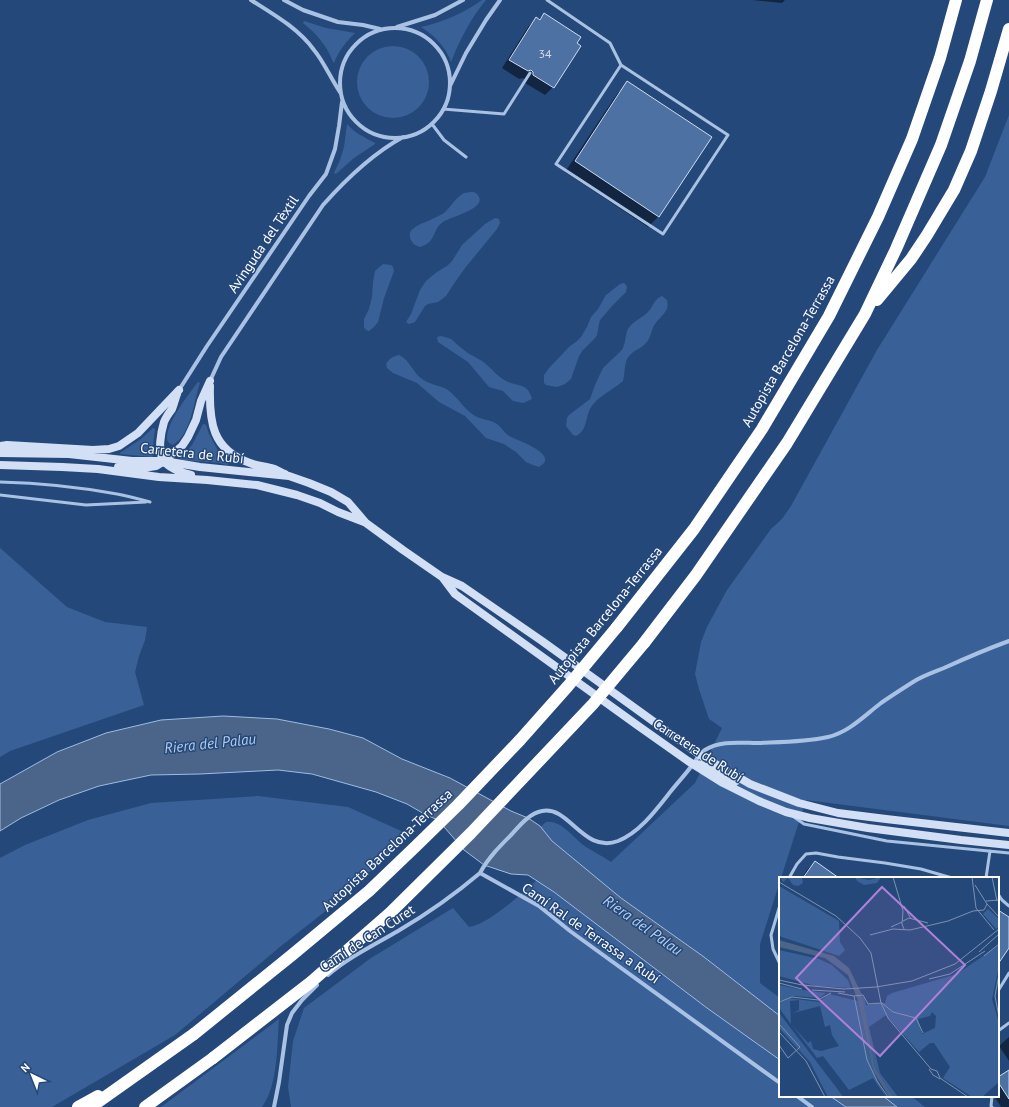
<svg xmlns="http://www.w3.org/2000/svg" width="1009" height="1107" viewBox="0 0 1009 1107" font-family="'PT Sans',sans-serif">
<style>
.green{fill:#396198}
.water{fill:#4b6489;stroke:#9dbce5}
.shadow{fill:#0007}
.building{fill:#4e71a3;stroke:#cbdcf3}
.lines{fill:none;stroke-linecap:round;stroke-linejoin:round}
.lane{stroke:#a9c2e4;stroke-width:3}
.street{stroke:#a9c2e4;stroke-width:4}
.secondary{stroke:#d2dff4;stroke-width:8}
.highway{stroke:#fff;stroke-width:12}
.highway-bridge{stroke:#fff;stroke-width:12}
.labels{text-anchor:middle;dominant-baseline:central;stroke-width:3;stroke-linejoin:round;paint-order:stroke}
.number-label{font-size:12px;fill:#d3dce8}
.street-label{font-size:14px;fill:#fff;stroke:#25487a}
.water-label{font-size:15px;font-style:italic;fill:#b4ccec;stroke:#25487a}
.inset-road{fill:none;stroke:#7c91af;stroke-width:1}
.view{fill:#b080d9;fill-opacity:0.15;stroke:#b080d9;stroke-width:2}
.inset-edge{fill:none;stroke:#fff;stroke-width:2}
</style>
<rect width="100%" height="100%" fill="#25487a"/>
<!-- green -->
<path class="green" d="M482,0h4c-15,18 -26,39 -35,62 -6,-16 -16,-26 -30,-35 22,-5 43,-14 61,-27z
M304,21l22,7 29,5c-9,9 -16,17 -21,30l-1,-1c-5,-15 -18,-30 -30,-39z
M357 82a36 36 0 1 1 72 0a36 36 0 1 1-72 0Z
M1009,115v711l-203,-26 -25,78h-1v3l-20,63v39l20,15v18l-76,-59 -83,-59 -84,-68 9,-8c16,-2 28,17 40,25 8,5 16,9 25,15l84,-79 27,-55 -13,-9 -10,-30 -4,-15 6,-32 6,-15 20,-37 44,-61 11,-10 9,-13 86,-156 108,-173z
M347,124c10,11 16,12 28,19v1l-21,14 -18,16 -2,-1 6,-13 4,-13z
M471,192c4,0 6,1 8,5 6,12 -29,20 -36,25 -11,7 -6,20 -23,25 -4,-1 -7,-3 -9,-7 -6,-12 11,-16 19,-20 4,-2 9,-4 14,-7 6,-5 10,-13 17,-18l3,-2z
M495,218l4,1 1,4 -3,6 -32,39 -12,17 -7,11 -8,6 -10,2 -3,2 -10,16 -6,2 -3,-2 5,-8 9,-24 6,-9 11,-9 10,-6 5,-5 10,-16 23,-21z
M383,264l8,1 2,2 1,4 -10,27 -6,24 -4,5 -5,4 -3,-1 -2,-3v-8l5,-10 3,-12 1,-15 2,-11z
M624,283l3,3 -1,6 -13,13 -13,15 -1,4 -2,11 -2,3 -12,12 -4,6 -8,23 -6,5 -8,3 -11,-2 -2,-2v-8l5,-7 21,-22 6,-4 5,-5 6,-10 4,-10 7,-8 8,-14 14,-11z
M662,296l5,4c3,12 -6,15 -12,24 -4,6 -4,14 -9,19 -6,7 -14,7 -19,16 -3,7 -2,15 -4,22 -10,9 -27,16 -33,28 -5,10 -3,22 -14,27l-3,-1 -7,-9 1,-8 2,-3 21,-16 5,-14 8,-17 19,-18c4,-7 3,-15 6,-21 5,-8 14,-11 20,-17 6,-6 5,-12 14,-16z
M441,336l7,2 3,1c6,5 11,10 17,14 6,4 14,7 19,12 7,6 10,11 19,16 11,6 22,1 26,18l-9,4 -10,-2 -10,-10 -14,-4 -21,-25 -30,-20 -1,-5z
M399,355c11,5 14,18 23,24 8,6 18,6 26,11 9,7 15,17 24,24 8,6 18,5 25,10 5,4 8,10 14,13 6,3 41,15 33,26 -1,1 -3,2 -5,4l-6,-2 -7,-3 -10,-10 -12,-8 -18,-6 -21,-22 -26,-14 -22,-19 -24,-10 -6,-5 -1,-4c3,-5 7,-8 13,-9z
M198,382l2,1c-7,19 -8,50 -27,62 -3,-1 -6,-3 -6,-7 0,-16 21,-43 31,-56z
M203,424h1l2,1 3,9 9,17 10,12 1,1 -2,1 -8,-2 -36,-3 -3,-1 12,-14z
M153,428l2,1 -2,17v10l-1,1 -32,-3v-1l21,-14z
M0,548l67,59 38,15 42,5 -2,13 -6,16 -4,16 9,33 -134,46 -10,6z
M258,796l90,11 62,28 -74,68 -55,43 -106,89 -123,72h-52v-249l25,-13 63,-25 63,-17z
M537,880l17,12 153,116 73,52v36h50l16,11h-555l-3,-20 5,-46 11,-33 67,-50 82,-50 16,19c20,-3 52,-33 68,-47z
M279,1019c-2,26 -1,67 -17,88h-101z
M883,1096h28l14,11h-28z"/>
<!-- water -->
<path class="water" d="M223,716l54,3 52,10 34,9 39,21 48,19 61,33 17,7 12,8 12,15 69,57 83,59 76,59v44l-73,-52 -153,-116 -26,-17 -17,-1 -27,-9 -20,-15 -26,-30 -12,-5 -19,-11 -31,-12 -64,-18 -34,-4 -78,4 -49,1 -52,11 -40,14 -38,18 -21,13v-47l57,-32 49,-19 55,-13z
M830,1096h53l14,11h-51z"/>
<!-- shadow -->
<path class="shadow" d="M752,0h33l-3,3z
M544,15l35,31 -26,41 -8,8 -20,-12v-3l-2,-2 -4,1 -17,-11 26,-41 8,-8 2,1z
M628,83l31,133 -11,11 -83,-55 52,-78z
M815,862l23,16h-36l5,-8z
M1009,1037v24l-10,-15z
M1009,1071v36h-8l-7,-11h4v-17z"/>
<!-- building -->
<path class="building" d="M544,13l37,24 -4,6 4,3 -27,42 -21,-13v-3l-2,-2 -3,1 -19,-11 27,-43 4,3z
M627,81l85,56 -53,80 -84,-56z
M815,861l24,17h-36z
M998,910l11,7v31l-11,16z
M1009,1070v29l-11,-17v-5z"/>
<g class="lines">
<!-- lane -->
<path class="lane" d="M547,0l63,43 11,22
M621,65l107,70 -65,99 -107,-70z
M443,109l61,5 26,-41
M432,124l12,16 22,17
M0,482c39,1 79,5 117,12 11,2 22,5 33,8
M0,495l86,10 60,-3
M794,817l10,7 83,17 122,12
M789,878l8,-14 9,-10 10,-1 22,4 47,6 36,6 31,9
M986,878l4,-27
M998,894l4,6 7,6
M780,905l-9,30 2,14 7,15
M998,991l11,-18
M998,1031l11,-8
M992,1096l-1,10 1,1"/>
<!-- street -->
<path class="street" d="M251,0c22,14 47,28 63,50 10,12 17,29 26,42
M284,0l19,10 35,12 25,3 17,4
M397,27l38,-12 28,-15
M340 83a55 55 0 1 1 110 0a55 55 0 1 1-110 0Z
M450,86l16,-33 20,-33 14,-20
M210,381l11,-24 102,-152c24,-27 49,-51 80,-68
M179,390l28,-44 102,-150 17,-22 9,-25 4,-23 3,-24
M328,975c21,-18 46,-30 70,-44 29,-17 56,-36 82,-58
M780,1083l-210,-152 -31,-25 -59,-33c8,-15 20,-27 32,-39 8,-9 18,-21 30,-23 27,-6 41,43 76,30 22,-9 38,-31 53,-50 7,-9 15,-17 22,-27 4,-5 6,-10 12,-14 15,-10 36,-7 53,-7 23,-1 47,-1 70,-6 21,-5 36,-21 53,-34 10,-7 21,-14 32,-21 9,-6 21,-10 31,-14 22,-10 43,-19 65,-27
M797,1096l15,11
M274,1107l5,-25 8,-57 5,-12 10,-13 15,-15"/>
<!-- secondary -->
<path class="secondary" d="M210,386c-1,36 2,64 40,77 7,3 14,3 21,5 5,1 9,4 14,6
M177,394c-2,5 -3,10 -5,15 -3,4 -6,8 -8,13 -3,10 -7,30 0,39 6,8 19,12 27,14
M0,446l7,-1 86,5 16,-1 10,-3 19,-13 41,-43
M0,453l69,1 63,7h32l36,6 89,9 20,7 22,9 17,10 18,21 37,27 39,27 20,9 80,55 158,114 50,29 49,19 39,10 48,6 123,14
M0,465l62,2 36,2 61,8 48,3 50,5 40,10 23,8 18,9 26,10
M118,467h7l18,1 13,-2 8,-5 18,-15 6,-9 8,-17 5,-19 9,-20
M443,578l12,16 182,131 51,36 35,22 36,18 27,11 24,6 58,10 93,12 48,5
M694,764l12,1 16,10 14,6"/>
<!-- highway -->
<path class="highway" d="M877,300l34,-41 16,-24 27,-45 17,-39 20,-60 18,-62
M617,627l77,-98 68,-100 67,-113 49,-99 34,-78 28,-81 16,-58
M644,643l52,-68 91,-132 78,-129 31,-65 45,-104 29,-84 17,-61
M78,1107l20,-11
M91,1107l103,-73
M145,1107l68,-49"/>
<!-- highway-bridge -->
<path class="highway-bridge" d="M194,1034l98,-79 77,-64 46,-44 43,-42 62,-65 48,-54 49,-59
M213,1058l98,-76 79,-69 81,-80 122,-129 51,-61"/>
</g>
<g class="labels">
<!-- number labels -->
<g class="number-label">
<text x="545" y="53">34</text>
</g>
<!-- street labels -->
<g class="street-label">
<text transform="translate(263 244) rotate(-56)">Avinguda del Tèxtil</text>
<text transform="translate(788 351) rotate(-60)">Autopista Barcelona-Terrassa</text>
<text transform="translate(192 453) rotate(6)">Carretera de Rubí</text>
<text transform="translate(605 615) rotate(-51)">Autopista Barcelona-Terrassa</text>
<text transform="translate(698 750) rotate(33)">Carretera de Rubí</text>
<text transform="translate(387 850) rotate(-43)">Autopista Barcelona-Terrassa</text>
<text transform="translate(591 933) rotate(35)">Camí Ral de Terrassa a Rubí</text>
<text transform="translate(367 938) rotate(-33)">Camí de Can Curet</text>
</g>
<!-- water labels -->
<g class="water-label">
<text transform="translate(210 743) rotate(-6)">Riera del Palau</text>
<text transform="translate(643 925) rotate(35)">Riera del Palau</text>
</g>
</g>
<!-- overview -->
<g transform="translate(779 877)">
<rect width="220" height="220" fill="#25487a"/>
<path d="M1,0l22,1 1,5 -5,3 -5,-1 -5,-7 -5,4zM76,0l14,3 12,-3 -4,6 -13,2 -7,-4zM0,9l60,35 1,21 5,8 -6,6 -60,-20zM209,32l11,10v7l-3,3 -13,-15zM220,68v21l-7,33 7,24v59l-17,15h-10l-29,-19 7,-11 -16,-24h-4l-11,9 -33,-37 -17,12 11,46 18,24h-5l-18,-30 -14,-70h3l2,8 19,-2 2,-7 5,-3 65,-19zM153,135l4,4 -1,12 -13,6 -4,-15 12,-3zM0,73l40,9 13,6 16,15 3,8 -35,-2 -37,-10zM0,108l24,5 23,3 -7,5 -24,-2 -16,5zM50,117l29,7 15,70 13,26 -13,-19 -24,12 -26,-34 -6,2 -25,-33 16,18 3,-2 2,8 8,2 18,-5 -7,-11 -2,-10 -5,2 -5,-21 -27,7 6,-3v-10l-9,1 1,23 -12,-16v-5l9,-5 31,4zM0,136l57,74 7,10h-15l-18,-35 -31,-34z" fill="#396198" fill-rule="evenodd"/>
<path d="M0,63l55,16 15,12 13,27 13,72 18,30h-4l-16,-26 -15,-70 -10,-26 -23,-17 -46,-11z" fill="#4b6489"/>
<path class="inset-road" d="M114,0l10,34 -1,13 2,5M193,0l4,31 18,22M213,0l5,24M0,5l57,34 24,22 11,15 10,50 7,15 43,51 6,2 3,7 28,19M196,8l12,19 12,13M207,24l13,-1M125,29l7,13M124,44l6,-3 19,5M112,50l11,-5M91,58l23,-6 17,1 38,-9 25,-10 11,-1 3,-6M200,75l20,-18M205,79l15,-12M220,97l-4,22 4,21M150,102l21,-5 35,-23M0,103l23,5 42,4 32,-2 36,-6 43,-17 44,-35M0,106l23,6M33,113l33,2M59,116l16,3M0,125l13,-5 26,3 13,-7M0,147l21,23 -12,11 -9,-13M0,155l27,29 19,36M150,192l4,6 7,4M109,220l-11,-16 -10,-21 -13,-64 9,-1 5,9 14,-1 11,9 23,6 7,15"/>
<path class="view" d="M103,10l83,78 -85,91 -84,-78z"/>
<rect width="220" height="220" class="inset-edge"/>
</g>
<!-- north arrow -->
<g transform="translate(32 1075) rotate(317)" stroke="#25487a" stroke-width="3" paint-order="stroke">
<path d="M0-3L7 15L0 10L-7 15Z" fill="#ffffff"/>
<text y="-6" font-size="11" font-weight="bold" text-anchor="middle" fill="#ffffff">N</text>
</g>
</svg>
